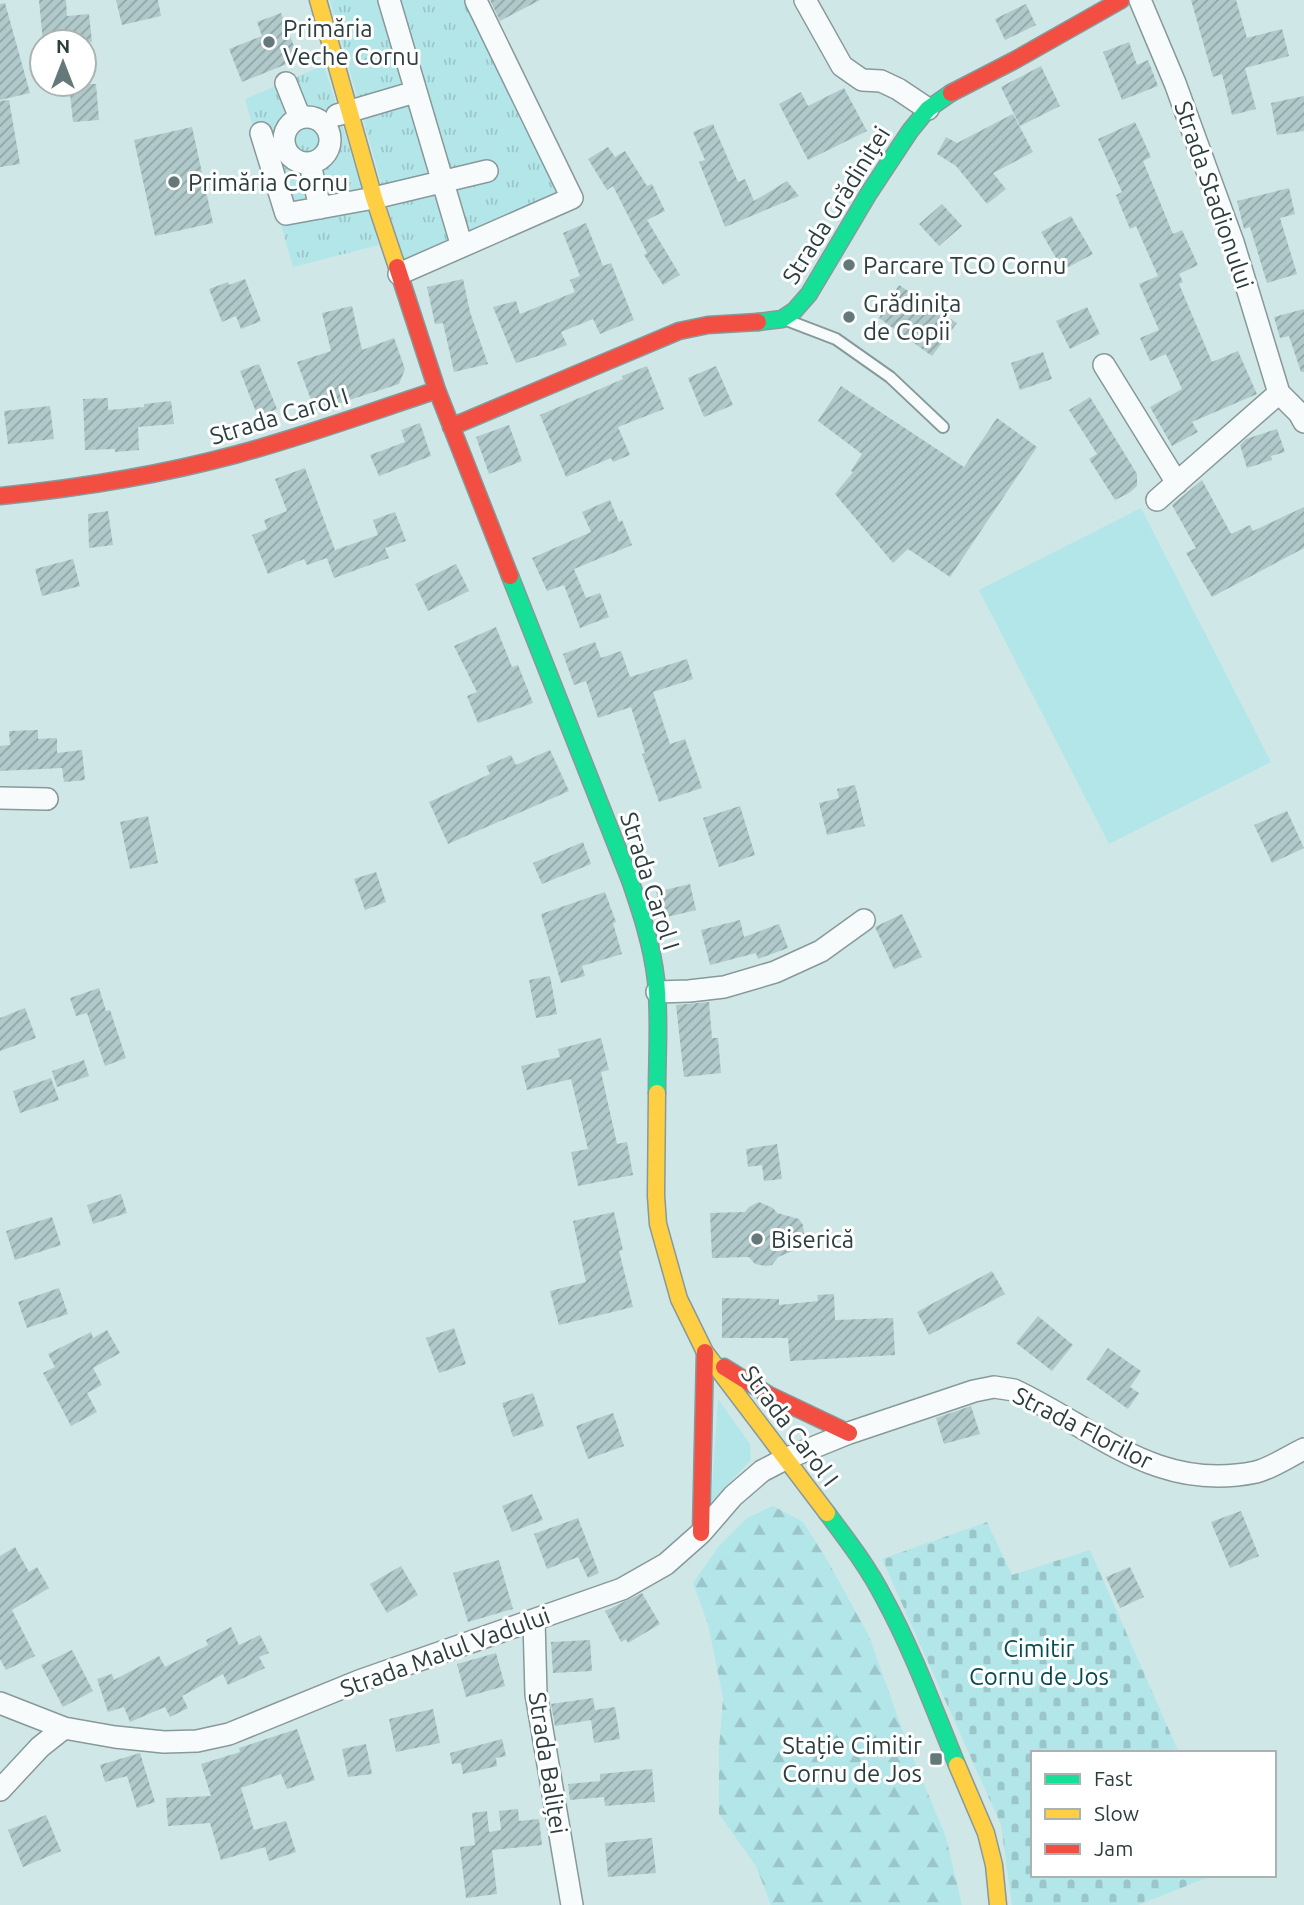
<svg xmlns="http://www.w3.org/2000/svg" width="1304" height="1905" viewBox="0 0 1304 1905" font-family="Ubuntu,sans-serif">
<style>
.green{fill:#b3e6e9}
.forest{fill:url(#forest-firs)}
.cemetery{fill:url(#cemetery-stones)}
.park{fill:url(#park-tufts)}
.building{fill:url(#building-hatch)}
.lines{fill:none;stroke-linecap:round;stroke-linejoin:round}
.lane-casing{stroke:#87999a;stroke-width:14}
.street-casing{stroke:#87999a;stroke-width:24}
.fast-casing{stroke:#87999a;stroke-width:19}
.slow-casing{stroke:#87999a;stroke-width:19}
.jam-casing{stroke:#87999a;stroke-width:19}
.lane{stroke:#f8fbfc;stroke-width:10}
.street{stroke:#f8fbfc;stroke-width:21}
.fast{stroke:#16e098;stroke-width:16}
.slow{stroke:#ffcf43;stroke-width:16}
.jam{stroke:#f24e42;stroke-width:16}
.poi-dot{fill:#66797a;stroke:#fff;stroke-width:2.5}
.labels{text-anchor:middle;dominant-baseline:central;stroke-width:6;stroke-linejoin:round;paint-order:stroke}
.poi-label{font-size:24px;fill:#2d3e3f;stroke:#fff;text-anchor:start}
.street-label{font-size:24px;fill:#2d3e3f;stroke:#fff}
.park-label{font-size:24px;fill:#024c50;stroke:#fff}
</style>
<defs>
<pattern id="forest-firs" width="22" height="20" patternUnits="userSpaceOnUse" patternTransform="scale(1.75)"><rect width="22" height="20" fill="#b3e6e9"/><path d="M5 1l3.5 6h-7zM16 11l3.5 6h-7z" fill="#9ac6c9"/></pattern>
<pattern id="cemetery-stones" width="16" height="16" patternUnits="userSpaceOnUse" patternTransform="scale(1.75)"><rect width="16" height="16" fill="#b3e6e9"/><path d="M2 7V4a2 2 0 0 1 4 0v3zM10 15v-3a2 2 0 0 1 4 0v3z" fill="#9ac6c9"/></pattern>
<pattern id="park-tufts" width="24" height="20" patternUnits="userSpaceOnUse" patternTransform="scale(1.75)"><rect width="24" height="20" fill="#b3e6e9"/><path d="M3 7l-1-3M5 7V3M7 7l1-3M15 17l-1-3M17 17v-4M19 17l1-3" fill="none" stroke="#9ac6c9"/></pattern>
<pattern id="building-hatch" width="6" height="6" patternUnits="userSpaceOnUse" patternTransform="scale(1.75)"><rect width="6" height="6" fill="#b0c9ca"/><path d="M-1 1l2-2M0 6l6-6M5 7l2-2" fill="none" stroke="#90a5a5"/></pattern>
</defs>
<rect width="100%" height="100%" fill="#d0e7e8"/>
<!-- green -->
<path class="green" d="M1141,508l130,254 -162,82 -130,-254z
M718,1399l32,45 1,16 -40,42z"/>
<!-- forest -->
<path class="forest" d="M773,1506l30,16 26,41 40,73 39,110 38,91 16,68h-191l-15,-39 -37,-52v-66l4,-50 -15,-74 -15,-41 26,-37 28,-28z"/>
<!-- cemetery -->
<path class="cemetery" d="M987,1522l25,53 78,-25 89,203h-146v122h181l-76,30h-126l-11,-80 -119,-266z"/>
<!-- park -->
<path class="park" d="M330,0h135l93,197 -153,71z
M324,65l55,180 -86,22 -48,-168z"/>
<!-- building -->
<path class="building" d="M39,0h27l1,16 22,-2 3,28h-49z
M116,0h42l3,16 -39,9z
M490,0h50l-40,21z
M1191,0h45l11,38 35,-9 7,27 -44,12 11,41 -24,6 -10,-41 -9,3z
M5,3l25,90 -30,7v-96z
M1026,4l10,21 -31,15 -10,-21z
M281,13l18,46 -57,23 -13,-33 33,-13 -5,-14z
M1129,42l8,23 11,-5 10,26 -36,14 -19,-48z
M1041,66l19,40 -40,20 -19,-39z
M69,84h27l3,36 -26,2z
M844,88l23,43 -59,29 -29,-56 22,-12 7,14z
M1304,96v35l-27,4 -6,-32z
M9,100l11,64 -20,3v-66z
M1013,114l20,38 -40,21 13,16 -19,15 -31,-38 -19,-12 9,-17 11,6z
M1135,122l16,35 -8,4 30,73 9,-4 16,35 -19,9 4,8 -4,2 33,78 26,-11 19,43 -65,28 6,10 -26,14 -22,-39 32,-18 -16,-35 -16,7 -10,-23 19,-8 -20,-46 19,-8 -22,-50 -6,3 -14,-34 6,-3 -24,-53z
M713,124l25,58 7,-3 9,22 33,-20 12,15 -74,31 -26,-65 6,-2 -12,-28z
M192,127l21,96 -58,13 -21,-96z
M608,147l7,10 10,-6 22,35 5,-2 13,27 -18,9 33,55 -17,10 -19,-30 3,-2 -34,-67 -6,4 -19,-31z
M1289,188l6,26 -15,4 17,56 -30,9 -17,-56 -6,2 -7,-28z
M942,204l20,22 -23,20 -20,-22z
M1071,216l22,38 -30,16 -22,-38z
M586,223l17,43 8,-3 23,57 -34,14 -7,-15 -32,13 6,13 -29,11 -22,7 -23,-56 23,-6 4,13 55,-22 -5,-12 10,-4 -17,-43z
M245,279l16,42 -20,8 -5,-13 -14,6 -13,-33 19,-7 1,3z
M463,279l7,33 18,52 -34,8 -11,-49 -8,1 -8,-37z
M899,285l58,38 -25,33 -53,-38z
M352,306l10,44 32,-12 11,31 -6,15 -84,27 -18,-49 34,-11 -9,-38z
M1087,307l13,27 -30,15 -14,-28z
M1304,309v63h-3l-12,-36 -9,2 -6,-21z
M1043,352l9,27 -32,11 -9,-27z
M259,364l18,45 -19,8 -18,-46z
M647,366l17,43 -46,18 12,28 -17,7 -2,-4 -45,19 -26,-62 83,-36 -1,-3z
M716,366l17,39 -29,12 -16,-39z
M841,386l123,81 33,-49 40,29 -87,130 -42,-28 -15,14 -58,-69 18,-22 -2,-1 11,-17 -44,-33z
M1090,397l47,77v12l-8,7 -14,7 -26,-41 8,-5 -28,-44z
M108,398v12l36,-3v-3l27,-3 3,23 -36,3 1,23 -24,2v-3l-30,1 -2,-51z
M50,406l4,33 -46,5 -4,-33z
M420,423l11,33 -52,20 -9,-21 35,-13 -4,-12z
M509,425l13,36 -33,13 -13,-37z
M1277,429l8,23 -14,4 1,4 -25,8 -7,-23 6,-6z
M305,468l30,82 43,-15 -5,-15 22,-8 11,29 -21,7 4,10 -55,20 -7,-20 -20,7 -3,-6 -36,15 -16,-39 15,-6 -3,-9 23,-9 -12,-32z
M1202,480l29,54 19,-9 3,6 51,-24v41l-92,49 -26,-44 10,-5 -24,-43z
M610,500l9,22 3,-2 10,25 -58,24 12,29 14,-5 9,24 -29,11 -16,-43 -17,6 -15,-33 59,-26 -9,-20z
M108,511l5,34 -24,3 -1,-34z
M73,559l7,27 -38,10 -7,-27z
M456,564l13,27 -41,20 -13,-27z
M496,627l16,40 6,-2 15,38 -55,20 -11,-27 10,-4 -23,-46z
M595,642l6,16 20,-7 9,26 57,-18 6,20 -40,13 17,52 15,-5 17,49 -43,14 -17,-48 3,-1 -14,-46 -33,11 -12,-37 -12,4 -11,-31z
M38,730v9l19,-1v15l25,-3 3,30 -21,2 -2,-14 -62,3v-25l10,-1 -1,-14z
M550,750l19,41 -121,53 -19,-42 61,-28 -4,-8 25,-11 5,10z
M855,785l10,41 -38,9 -8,-32 20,-5 -2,-9z
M740,806l15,49 -36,12 -16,-49z
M1287,811l17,37 -32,15 -18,-38z
M148,816l10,47 -28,6 -10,-47z
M583,842l8,22 -49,20 -9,-21z
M376,872l10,30 -21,8 -11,-31z
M690,884l6,26 -33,8 -7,-26z
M605,892l11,30 -3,1 9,31 -40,12 3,10 -24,7 -20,-69z
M902,914l20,43 -28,12 -19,-42z
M740,920l4,17 35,-13 9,24 -30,11 -2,-6 -46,12 -9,-35z
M550,976l7,38 -21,4 -7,-38z
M99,988l7,23 4,-1 16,48 -21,8 -18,-53 -11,3 -6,-18z
M709,1002l3,36h6l3,35 -37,4 -8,-72z
M25,1008l11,30 -36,13v-33z
M601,1038l8,32 -8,2 16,72 10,-2 6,33 -55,11 -7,-34 17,-3 -17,-70 -44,11 -6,-24 39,-9 -2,-8z
M84,1060l5,16 -32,11 -5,-16z
M51,1078l8,22 -39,13 -7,-22z
M777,1144l5,35 -18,2 -2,-16 -14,2 -2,-18z
M121,1194l6,19 -34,11 -6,-19z
M759,1202l14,6 4,5 22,6 4,6 1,9 -2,10 -7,6 -17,7 -6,8 -6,1 -11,-2 -6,-7 -37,1 -2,-45 35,-1 4,-5z
M614,1212l9,38 -4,1 14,56 -74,18 -9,-34 36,-9 -13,-61z
M52,1217l9,28 -46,15 -9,-29z
M992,1271l13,23 -76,41 -12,-23z
M59,1288l9,26 -41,14 -9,-26z
M834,1294l1,26 58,-2 2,37 -105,6 -2,-23h-66v-40l57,1v6l39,-4 -1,-6z
M1038,1316l35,29 -21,26 -36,-28z
M454,1328l12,36 -27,9 -13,-35z
M107,1330l13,23 -27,15 9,17 -15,8 10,19 -26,14 -28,-53 12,-6 -7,-13 43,-22 2,6z
M1108,1348l33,23 -11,16 9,6 -11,16 -42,-30z
M533,1393l11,33 -31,11 -11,-34z
M971,1406l9,28 -36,10 -8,-26z
M613,1413l11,33 -36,13 -12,-33z
M532,1494l11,26 -31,12 -10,-26z
M1241,1511l18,45 -29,12 -19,-46z
M578,1518l21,55 -11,5 -10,-21 -31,12 -13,-35z
M15,1547l14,25 8,-5 12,21 -37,22 23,46 -29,14 -6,-11v-103z
M499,1560l14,49 -45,13 -15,-49z
M401,1566l17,29 -31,18 -17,-29z
M1130,1567l14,30 -24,11 -14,-31z
M642,1593l18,31 -32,19 -2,-4 -5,3 -16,-31z
M231,1627l8,18 21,-10 9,18 -10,4 6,11 -37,17 -5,-11 -41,22 6,12 -18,9 -5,-10 -35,15 -6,-15 -16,5 -11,-33 15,-5 2,6 45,-24 6,11 43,-22 -2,-5z
M590,1640l2,31 -39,2 -2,-31z
M72,1650l21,41 -30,16 -22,-42z
M496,1653l9,33 -39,11 -9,-33z
M593,1698l2,12 20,-3 5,32 -26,4 -3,-23 -36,6 -4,-22z
M433,1709l7,34 -44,9 -7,-33z
M297,1729l18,51 -28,9 -6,-15 -40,14 13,42 32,-9 10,31 -27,9 -4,-14 -44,13 -11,-37 -42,3 -2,-28 45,-2 -10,-32 39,-12 -1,-4z
M502,1739l4,17 -10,2 1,8 -34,8 -2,-11 -9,1 -2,-11z
M366,1744l6,30 -24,3 -6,-28z
M140,1753l15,49 -18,6 -10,-32 -22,6 -5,-17z
M652,1769l3,33 -50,4 -1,-9 -34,3 -2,-16 32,-3v-7z
M518,1809l1,12 20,-2 3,26 -50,5 5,44 -31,4 -6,-51 15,-2 -3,-32 15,-2 2,21 12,-2 -2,-19z
M46,1815l15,36 -38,16 -15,-37z
M652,1838l4,35 -48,4 -3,-34z"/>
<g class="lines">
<!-- lane casing -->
<g class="lane-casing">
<path id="lane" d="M789,321l47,18 54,38 53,50"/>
</g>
<!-- street casing -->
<g class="street-casing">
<path id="street" d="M389,0l71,240
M805,0l37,66 20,14 19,1 17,8 30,20
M1140,0l35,83 58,159 46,151 20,20 5,9
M286,83l14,35
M337,115l78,-23
M284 140a23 23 0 1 1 46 0a23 23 0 1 1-46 0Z
M261,133l25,81 88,-16 113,-27
M310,164l10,44
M399,274l173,-76 -96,-197
M1104,365l73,118
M1157,500l122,-107
M0,798l47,1
M657,992l32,-1 35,-4 51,-15 46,-21 43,-31
M534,1620l2,74 36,211
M0,1703l64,25 51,9 49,5 33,-1 32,-7 130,-53 263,-92 44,-25 35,-31 32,-37 29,-25 23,-12 64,-26 125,-42 20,-4 20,3c83,39 142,103 242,82 16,-4 33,-16 48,-23
M0,1790l40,-43 24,-19"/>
</g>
<!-- fast casing -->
<g class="fast-casing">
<path id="fast" d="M758,322l24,-3 12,-8 15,-17 60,-101 41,-62 18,-22 23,-16
M510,576l120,304c11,32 22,65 26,100 4,37 1,76 1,113
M827,1513c21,28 41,54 57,85 29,53 50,111 73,167"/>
</g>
<!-- slow casing -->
<g class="slow-casing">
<path id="slow" d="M318,0l56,198 23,69
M657,1093l-1,103 2,28 21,75 26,53 122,161
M957,1765l29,68 8,32 4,40"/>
</g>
<!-- jam casing -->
<g class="jam-casing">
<path id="jam" d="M951,93l64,-33 106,-60
M397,267l40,123 73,186
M451,427l228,-96 29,-6 50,-3
M0,496c80,-8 160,-21 238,-42 67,-18 133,-42 199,-64
M724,1367l45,28 80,38
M701,1533l4,-181"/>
</g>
<!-- lane -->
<use href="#lane" class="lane"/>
<!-- street -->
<use href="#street" class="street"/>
<!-- fast -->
<use href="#fast" class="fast"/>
<!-- slow -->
<use href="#slow" class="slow"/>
<!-- jam -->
<use href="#jam" class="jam"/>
</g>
<!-- markers -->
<g class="poi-dot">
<circle cx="269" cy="42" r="7"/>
<circle cx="174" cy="182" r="7"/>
<circle cx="849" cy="265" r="7"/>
<circle cx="849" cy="317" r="7"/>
<circle cx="757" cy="1239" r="7"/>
<rect x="929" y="1752" width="14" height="14" rx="3.5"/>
</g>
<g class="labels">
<!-- poi labels -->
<g class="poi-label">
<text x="283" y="28">Primăria<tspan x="283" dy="28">Veche Cornu</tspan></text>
<text x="188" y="182">Primăria Cornu</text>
<text x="863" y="265">Parcare TCO Cornu</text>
<text x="863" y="303">Grădinița<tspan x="863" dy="28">de Copii</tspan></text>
<text x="771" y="1239">Biserică</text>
<text x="922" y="1745" text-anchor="end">Stație Cimitir<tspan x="922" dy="28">Cornu de Jos</tspan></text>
</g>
<!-- street labels -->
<g class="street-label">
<text transform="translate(1214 195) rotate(71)">Strada Stadionului</text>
<text transform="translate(836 205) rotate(-58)">Strada Grădiniței</text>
<text transform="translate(279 416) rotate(-17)">Strada Carol I</text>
<text transform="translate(650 881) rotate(72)">Strada Carol I</text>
<text transform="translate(790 1426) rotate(53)">Strada Carol I</text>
<text transform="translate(1083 1428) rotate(27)">Strada Florilor</text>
<text transform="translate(445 1652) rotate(-20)">Strada Malul Vadului</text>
<text transform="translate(548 1763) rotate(81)">Strada Baliței</text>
</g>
<!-- park labels -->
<g class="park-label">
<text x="1039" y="1648">Cimitir<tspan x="1039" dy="28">Cornu de Jos</tspan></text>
</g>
</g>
<!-- legend -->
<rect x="1031" y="1751" width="245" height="126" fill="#ffffff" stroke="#abb2b2" stroke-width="2"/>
<rect x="1045" y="1774" width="35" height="10" fill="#16e098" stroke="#abb2b2" stroke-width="2"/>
<text x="1094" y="1786" font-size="21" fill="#2d3e3f">Fast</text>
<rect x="1045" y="1809" width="35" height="10" fill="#ffcf43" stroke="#abb2b2" stroke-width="2"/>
<text x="1094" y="1821" font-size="21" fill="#2d3e3f">Slow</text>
<rect x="1045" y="1844" width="35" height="10" fill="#f24e42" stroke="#abb2b2" stroke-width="2"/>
<text x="1094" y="1856" font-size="21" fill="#2d3e3f">Jam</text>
<!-- north arrow -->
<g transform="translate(63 63)"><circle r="33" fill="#ffffff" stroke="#abb2b2" stroke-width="2"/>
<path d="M0-5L12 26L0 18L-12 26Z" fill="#66797a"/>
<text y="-10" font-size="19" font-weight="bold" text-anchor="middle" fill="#2d3e3f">N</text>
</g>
</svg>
